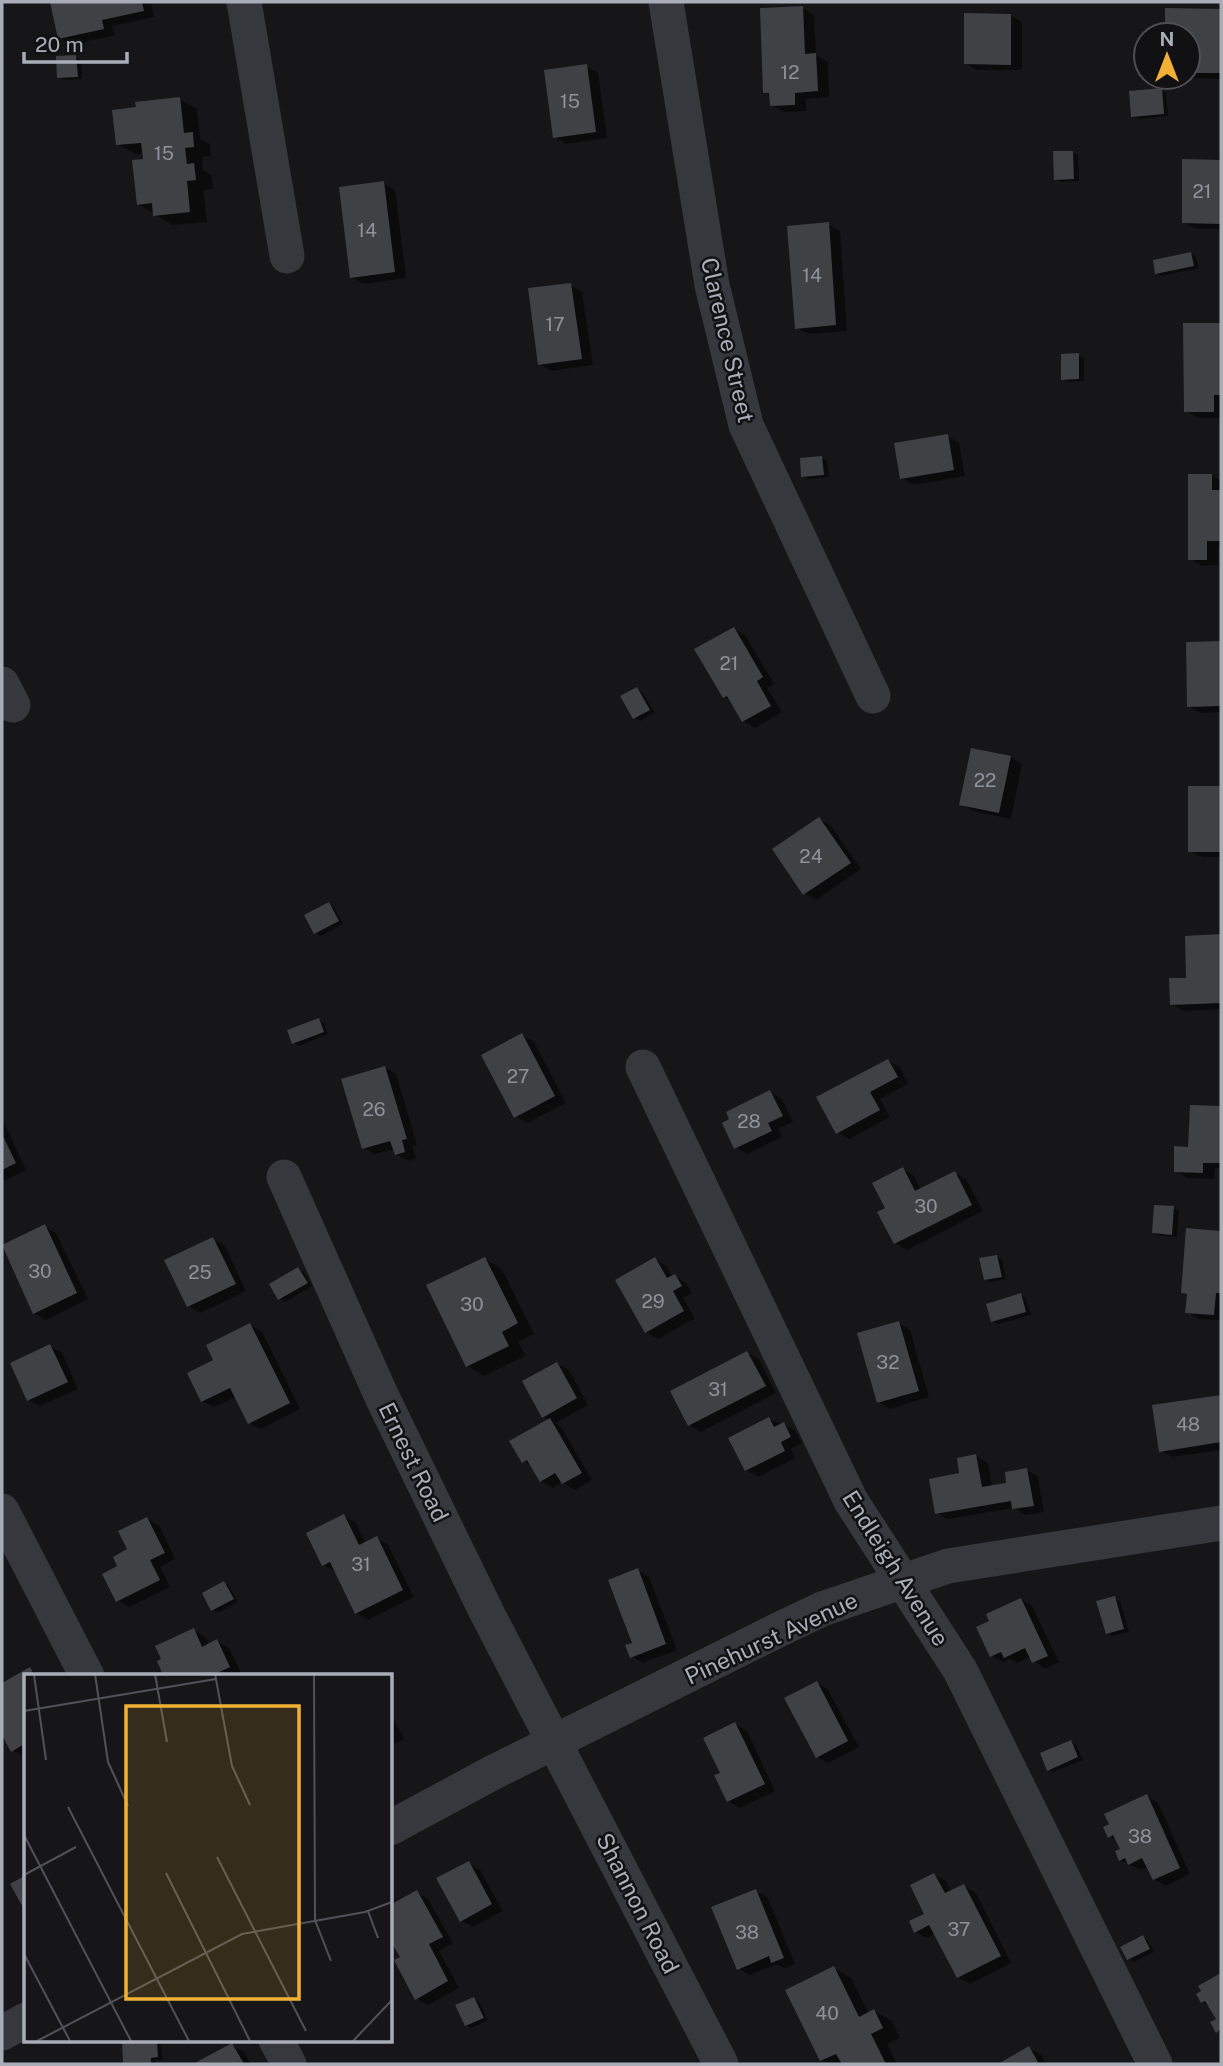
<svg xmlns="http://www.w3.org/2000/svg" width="1223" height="2066" viewBox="0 0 1223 2066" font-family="'Public Sans',sans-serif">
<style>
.shadow{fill:#0007}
.building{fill:#404145}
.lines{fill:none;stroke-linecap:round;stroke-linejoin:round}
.street{stroke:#37383d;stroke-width:35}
.labels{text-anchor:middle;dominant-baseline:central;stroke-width:5;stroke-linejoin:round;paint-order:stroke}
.number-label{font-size:19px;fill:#8e929b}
.street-label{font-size:23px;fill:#a8adb8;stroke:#111113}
.inset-road{fill:none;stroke:#505258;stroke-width:2}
.view{fill:#f2b134;fill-opacity:0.15;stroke:#f2b134;stroke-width:3.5}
.inset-edge{fill:none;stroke:#a8adb8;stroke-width:3.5}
</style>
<rect width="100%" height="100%" fill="#161618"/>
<!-- shadow -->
<path class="shadow" d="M52,2h99l3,15 -42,9 3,9 -44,10 -12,-7z
M803,8l11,7 2,40 12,7 1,35 -23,2v12l-22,1 -12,-7 -1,-9 -6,-4z
M1167,10l54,1v68l-26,-1 -7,-3v-40h-22z
M1011,16l11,6v48h-45l-12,-7z
M76,57l5,3 1,19 -18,1 -5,-3z
M586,66l12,7 9,65 -41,6 -11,-7z
M1161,90l5,3 2,23 -30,3 -5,-3z
M179,99l18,10 3,30 10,5 1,12 -9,1 1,13 8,5 2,14 -10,1 4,32 -35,3 -34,-21 6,-50h-9l-17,-10z
M1072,152l6,3 1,26 -18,1 -6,-3z
M1184,161h37v68h-25l-12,-7z
M383,183l12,7 11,88 -43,6 -11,-7z
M828,224l12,7 7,100 -39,3 -11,-6z
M1191,254l5,3 3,11 -37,8 -5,-3z
M570,285l12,6 11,74 -42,6 -11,-7z
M1221,324v94h-23l-12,-7 -1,-86z
M1078,355l6,3v23l-16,1 -5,-3z
M947,436l12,7 6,33 -51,9 -12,-7z
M822,458l5,3 2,16 -21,2 -5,-3z
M1211,475l10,6v66h-3v18l-16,1 -12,-7z
M734,629l11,6 29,49 -7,4 15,24 -27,16 -12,-7 -11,-19 -8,-5z
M1221,643v69l-21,1 -11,-7 -1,-62z
M637,689l5,3 13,21 -15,8 -5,-3 -12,-22z
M972,750l39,7 11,7 -11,55 -38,-8 -12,-7z
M1190,788h31v69h-19l-12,-6z
M819,819l12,7 30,43 -45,31 -12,-7z
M329,904l5,3 9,17 -22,12 -6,-3z
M1221,936v73l-38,2 -11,-7 16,-24 -2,-43z
M319,1020l5,3 4,11 -29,12 -5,-3z
M522,1035l12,7 32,61 -39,20 -12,-7z
M888,1061l12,6 8,17 -28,15 10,18 -41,22 -12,-7z
M384,1067l12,7 21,71 -5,1 4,12 -8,3 -12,-7 -1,-5 -20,5 -11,-6z
M770,1092l12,7 11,23 -15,7 4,8 -35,17 -12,-7z
M1191,1107l30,1v60h-6l-1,11 -27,-1 -12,-7 15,-22z
M2,1118l24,52 -24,12z
M903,1169l11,7 7,14 34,-17 11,6 17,32 -76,39 -12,-7 -8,-34z
M1174,1208l5,3 -2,26 -18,-1 -5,-3z
M44,1226l12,7 32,66 -42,21 -12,-7 -32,-67z
M1188,1230l33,3v87l-22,-1 -12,-7 2,-16 -6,-3z
M213,1239l12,7 21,45 -46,22 -12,-7z
M997,1257l5,3 4,19 -15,3 -6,-3z
M485,1259l17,10 32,65 -16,8 8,14 -42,20 -17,-10z
M655,1259l11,7 7,11 2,-1 11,7 6,10 -9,5 12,20 -37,21 -12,-7z
M298,1269l6,3 8,14 -27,16 -5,-3z
M1021,1295l5,3 5,17 -33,9 -6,-3z
M899,1323l11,7 19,67 -39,12 -12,-7z
M250,1325l12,7 38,77 -39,20 -12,-6 -13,-26 -22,10 -12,-6 14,-40z
M50,1346l12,7 16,36 -38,17 -11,-6z
M747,1353l12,6 17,34 -75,39 -12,-7z
M557,1364l12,6 19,35 -33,18 6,4 31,53 -17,10 -13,-8 -9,6 -12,-7 -7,-14 -11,-6 27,-41 -6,-3z
M1221,1397v53l-49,7 -12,-7 -6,-44z
M769,1419l26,11 7,13 -11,6 4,9 -37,19 -12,-7z
M976,1456l12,7 4,24 16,-2 19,-15 11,7 6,35 -19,3 -11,-7 -66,11 -12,-6z
M344,1516l12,7 10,21 11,-6 11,7 26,52 -46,23 -12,-7 -21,-41 -11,-7z
M147,1519l12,6 16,34 -15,8 10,20 -41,20 -12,-7 3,-33z
M637,1570l12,7 28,73 -34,13 -12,-7 3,-12z
M224,1583l5,3 9,16 -20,11 -5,-3z
M1114,1598l6,3 9,31 -17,4 -5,-3z
M1021,1599l11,7 27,56 -14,7 -15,-12 -13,6 -7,-4 -7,3 -11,-6 -1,-34z
M194,1630l11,7 4,8 8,-4 12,7 12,25 -6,3h-67l-4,-2z
M30,1669l11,7h-15v80l-2,1 -11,-7 -11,-19v-46z
M817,1683l11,7 31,57 -31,16 -11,-6z
M390,1712l14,27 -14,7z
M735,1724l12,7 28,60 -35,17 -12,-7 -6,-27z
M1071,1742l5,3 7,15 -30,12 -5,-3z
M1147,1796l11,7 32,71 -24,12 -12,-7 -6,-12 -7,3 -20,-10 1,-10 -4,-9 -8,-5z
M469,1863l11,7 23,41 -30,16 -12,-6z
M934,1875l12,6 5,11 13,-6 12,7 35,70 -41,21 -12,-7 -22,-43 -9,4 -12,-6 11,-17z
M756,1891l12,7 27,66 -11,4 -7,-4 -27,11 -12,-7z
M417,1892l11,7 25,44 -14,8 20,37 -31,17 -12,-7 -14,-40z
M1143,1937l5,3 6,12 -20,10 -5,-3z
M834,1968l17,10 18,36 5,-3 18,10 8,17 -13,6 10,20h-68l-7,-4z
M1221,1975v58l-4,-2 1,-11 -7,-13 -9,-5 1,-10 -3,-5z
M474,1999l5,3 9,18 -17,8 -5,-3z
M124,2040h36l3,20h-8l1,4h-31z
M232,2045l12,7 7,12h-54z
M1029,2048l12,7 5,9h-45z"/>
<!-- building -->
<path class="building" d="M50,2h92l2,9 -42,9 2,9 -46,10z
M803,6l2,48 11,-1 2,38 -23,2v12l-25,1 -1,-13h-6l-3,-85z
M1165,8l56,1v64h-33v-38h-23z
M964,13l47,1v51l-47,-1z
M76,55l2,22 -21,1 -1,-22z
M587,64l9,68 -43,6 -9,-68z
M1162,88l2,26 -33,3 -2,-26z
M180,97l4,36 9,-1 1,15 -9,1 2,16 7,-1 2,17 -9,1 3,31 -37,4 -1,-13 -15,2 -5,-45 11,-1 -2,-16 -25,2 -4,-35 24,-3 -1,-5z
M1053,151h20l1,28 -20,1z
M1182,159l39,1v64l-39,-1z
M384,181l11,91 -45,6 -11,-91z
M829,222l7,103 -41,4 -8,-103z
M1191,252l3,14 -39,8 -2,-14z
M571,283l11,76 -44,6 -10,-77z
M1183,323h38v72h-7v17h-30z
M1079,353v26l-18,1v-26z
M948,434l6,36 -54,9 -6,-36z
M822,456l2,19 -23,2 -1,-19z
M1188,474h24v16h9v51h-14v19h-19z
M734,627l29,50 -6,4 14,25 -29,16 -15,-26 -4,2 -29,-49z
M1221,641v65l-34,1 -1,-65z
M637,687l13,23 -17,9 -13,-23z
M971,748l40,8 -12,57 -40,-8z
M1188,786h33v66h-33z
M819,817l32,46 -48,32 -31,-46z
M329,902l10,19 -25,13 -10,-19z
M1221,934v69l-51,2 -1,-27h17l-1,-42z
M319,1018l5,14 -32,12 -5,-14z
M522,1033l33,63 -41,22 -33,-63z
M888,1059l10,18 -28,15 10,18 -44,24 -20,-37z
M385,1066l22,73 -5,1 3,12 -10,3 -5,-14 -28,8 -21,-70z
M770,1090l13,26 -15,7 4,8 -38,18 -12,-26 7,-4 -3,-7z
M1190,1105l31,1v57h-18v10l-29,-1v-26l14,1z
M2,1134l14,29 -14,7z
M903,1167l12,24 40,-20 17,34 -78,39 -17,-32 8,-4 -13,-25z
M1154,1205l20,1 -2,29 -20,-2z
M45,1224l32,69 -44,21 -31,-69z
M1186,1228l35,3v62h-5l-2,22 -29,-2 2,-19 -6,-1z
M213,1237l23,47 -49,23 -23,-47z
M997,1255l5,22 -18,3 -5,-22z
M485,1257l33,66 -16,9 7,14 -43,21 -40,-82z
M655,1257l12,21 8,-4 7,12 -9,5 11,20 -39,22 -30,-53z
M298,1267l10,16 -30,17 -9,-16z
M1021,1293l5,19 -35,10 -5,-18z
M899,1321l20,70 -42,12 -20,-70z
M250,1323l40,80 -42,21 -18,-36 -29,14 -14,-29 26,-13 -7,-15z
M50,1344l18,38 -41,19 -17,-38z
M747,1351l19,35 -78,40 -18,-35z
M557,1362l20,36 -35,20 -20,-37z
M1221,1395v47l-62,10 -7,-47z
M769,1417l5,10 10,-5 7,15 -10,5 4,9 -40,20 -17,-33z
M550,1418l32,55 -20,11 -7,-11 -15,9 -13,-22 -5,3 -13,-22z
M976,1454l6,33 24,-4 -1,-11 22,-4 7,38 -22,3 -1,-8 -76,13 -6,-35 30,-6 -2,-15z
M344,1514l15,31 18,-9 26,54 -48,24 -25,-52 -8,4 -16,-33z
M147,1517l18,36 -15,7 10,20 -44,22 -14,-28 15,-8 -4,-9 14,-8 -9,-18z
M638,1568l28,76 -36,14 -5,-13 7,-2 -24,-63z
M224,1581l10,18 -23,12 -9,-18z
M1115,1596l9,33 -18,5 -10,-33z
M1021,1598l27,58 -16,7 -7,-15 -21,10 -3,-6 -11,5 -14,-30 13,-6 -3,-7z
M194,1628l8,19 15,-8 13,28 -19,9h-40l-2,-3 -6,2 -6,-14 4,-2 -6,-13z
M30,1667l5,9h-9v67l-15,9 -9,-17v-52z
M817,1681l31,60 -32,17 -32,-60z
M735,1722l30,62 -38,18 -13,-27 6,-2 -17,-35z
M1071,1740l7,17 -31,14 -7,-18z
M1147,1794l33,74 -27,12 -11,-22 -14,7 -3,-7 -6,3 -4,-10 5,-2 -7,-14 -5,3 -5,-11 6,-3 -5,-10z
M469,1861l23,43 -32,18 -24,-44z
M934,1873l11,20 19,-9 37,72 -44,22 -28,-53 -15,8 -5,-12 15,-7 -14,-29z
M26,1875v38l-16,-29z
M756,1889l28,69 -13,5 -2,-7 -32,14 -26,-63z
M417,1890l26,47 -14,7 19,37 -33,19 -21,-40 6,-3 -10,-17v-35z
M1143,1935l7,14 -23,11 -7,-13z
M834,1966l25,51 15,-8 9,19 -12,6 15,30h-44l-6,-10 -16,7 -35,-71z
M1221,1973v56l-5,4 -6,-11 6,-3 -11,-18 -4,2 -5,-9 5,-3 -3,-5z
M474,1997l10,21 -19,8 -10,-21z
M122,2040h35l1,17 -7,1v6h-28z
M232,2043l12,21h-51z
M1029,2046l10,18h-41z"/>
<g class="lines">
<!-- street -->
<path class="street" d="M244,2l43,254
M666,2l46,283 34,140 127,271
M2,684l11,21
M643,1067l208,434 109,169 195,394
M284,1177l98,220 105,216 234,451
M2,1511l85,165
M390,1828l102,-55 286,-143 44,-21 126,-43 273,-43
M2,2033l24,-13
M276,2040l13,24"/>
</g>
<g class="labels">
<!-- number labels -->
<g class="number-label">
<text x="790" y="72">12</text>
<text x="570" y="101">15</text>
<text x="164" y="153">15</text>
<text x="1202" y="191">21</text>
<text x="367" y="230">14</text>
<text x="812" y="275">14</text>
<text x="555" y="324">17</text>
<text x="729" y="663">21</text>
<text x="985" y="780">22</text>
<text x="811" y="856">24</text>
<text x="518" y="1076">27</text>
<text x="374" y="1109">26</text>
<text x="749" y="1121">28</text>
<text x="926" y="1206">30</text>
<text x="40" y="1271">30</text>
<text x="200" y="1272">25</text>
<text x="653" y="1301">29</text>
<text x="472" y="1304">30</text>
<text x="888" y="1362">32</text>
<text x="718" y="1389">31</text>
<text x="1188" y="1424">48</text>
<text x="361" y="1564">31</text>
<text x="1140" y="1836">38</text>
<text x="959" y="1929">37</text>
<text x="747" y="1932">38</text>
<text x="827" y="2013">40</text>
</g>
<!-- street labels -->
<g class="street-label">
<text transform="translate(728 340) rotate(77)">Clarence Street</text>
<text transform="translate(414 1462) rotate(64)">Ernest Road</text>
<text transform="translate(896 1568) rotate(58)">Endleigh Avenue</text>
<text transform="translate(771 1638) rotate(-25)">Pinehurst Avenue</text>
<text transform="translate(638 1903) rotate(63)">Shannon Road</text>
</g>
</g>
<!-- overview -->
<g transform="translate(24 1674)">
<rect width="368" height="368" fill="#161618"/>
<path class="inset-road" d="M71,0l13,88 20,44M131,0l12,68M191,0l17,92 18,39M290,0l1,246 16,41M10,1l12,85M0,37l192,-32M44,133l121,234M0,161l107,206M193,183l89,174M142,199l84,168M0,201l52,-28M344,237l10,27M0,280l46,87M13,367l205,-107 123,-22 27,-10M329,367l39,-41"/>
<path class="view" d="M102,32h173v293h-173z"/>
<rect width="368" height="368" class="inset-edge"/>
</g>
<!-- border -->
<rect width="1223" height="2066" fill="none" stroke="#a8adb8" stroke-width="7"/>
<!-- north arrow -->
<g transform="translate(1167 56)"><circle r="33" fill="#111113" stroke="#4d4f55" stroke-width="2"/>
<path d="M0-5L12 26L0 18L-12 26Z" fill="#f2b134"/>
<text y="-10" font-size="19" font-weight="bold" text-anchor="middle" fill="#a8adb8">N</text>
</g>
<!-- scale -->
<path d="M24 52v10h103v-10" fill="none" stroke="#a8adb8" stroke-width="3.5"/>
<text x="35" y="52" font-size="21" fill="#a8adb8" stroke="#111113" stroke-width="5" paint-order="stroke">20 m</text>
</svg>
